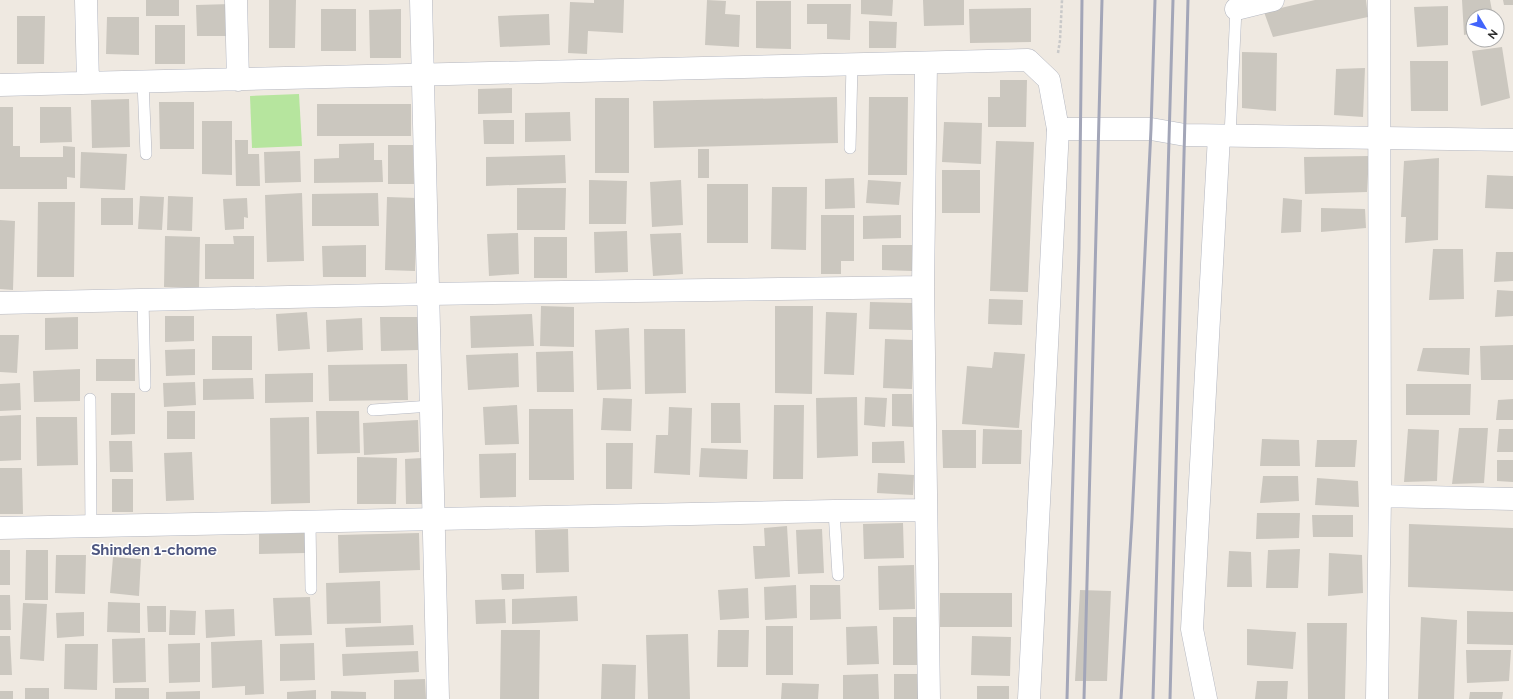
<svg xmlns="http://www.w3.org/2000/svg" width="1513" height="699" viewBox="0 0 1513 699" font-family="Raleway,sans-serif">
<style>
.green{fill:#b6e59e}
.building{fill:#cbc7bf}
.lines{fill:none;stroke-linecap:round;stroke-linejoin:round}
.service-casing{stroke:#b4b7c1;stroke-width:12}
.minor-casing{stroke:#b4b7c1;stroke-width:23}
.tertiary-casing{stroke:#b4b7c1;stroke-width:23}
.path{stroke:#c9c9c9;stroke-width:2.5;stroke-dasharray:3 2;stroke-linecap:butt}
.service{stroke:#fff;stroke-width:11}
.minor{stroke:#fff;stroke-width:22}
.tertiary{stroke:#fff;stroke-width:22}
.rail{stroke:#a3a6b8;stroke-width:3}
.labels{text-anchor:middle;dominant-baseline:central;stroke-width:3;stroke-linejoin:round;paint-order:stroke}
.neighbourhood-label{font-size:15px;font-weight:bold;fill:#4d5680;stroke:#fff}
</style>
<rect width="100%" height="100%" fill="#efe9e1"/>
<!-- green -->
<path class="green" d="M299,94l3,52 -50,2 -2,-52z"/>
<!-- building -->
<path class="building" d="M146,0h33v16h-33z
M269,0h27l-1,48h-26z
M594,0h30l-1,33 -35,-2 -1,23 -19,-1 2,-51 24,1z
M707,0l19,1 -1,13 15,1 -1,32 -34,-2z
M861,0h32l-1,16 -31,-2z
M923,0h41v25l-40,1z
M1315,0h51l2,17 -95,20 -9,-25z
M1462,0h28l3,16h-20v17l-9,2z
M1503,0h10v5h-9z
M756,1h35v48l-35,-1z
M231,4v32h-34l-1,-31z
M807,4h44l-1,36 -23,-1v-15h-20z
M1448,6v39l-31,2 -3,-40z
M1031,8v34l-61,1 -1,-34z
M321,9h35v42h-35z
M401,9v49h-31l-1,-48z
M549,14l1,31 -50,2 -2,-31z
M17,16h28l-1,48h-27z
M107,17h32v38l-33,-1z
M869,21l28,1 -1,26h-27z
M155,25h30v39h-30z
M1502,47l8,51 -29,8 -9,-55z
M1242,52l35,1 -1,58 -34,-3z
M1410,61h38v50h-37z
M1365,68l-2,49 -29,-2 2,-46z
M1000,80h27l-1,47h-38v-30h12z
M512,88v25l-34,1v-25z
M837,97l1,46 -184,5 -1,-47z
M869,97h39l-1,78h-39z
M595,98h34v75h-34z
M129,99l1,48 -38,1 -1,-48z
M159,102h35v47h-34z
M317,104h94v32h-94z
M0,107h13v39h7v11h43v-11l12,1v31l-8,-1v12h-67z
M40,107h31l1,35 -32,1z
M570,112l1,29 -46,1v-29z
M483,120h31v24h-30z
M202,121h30v54l-30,-1z
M944,122l38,1 -1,41 -39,-2z
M235,140h13v14h11l1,32h-24z
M996,141l38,1 -6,150 -38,-1z
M374,143v17h8l1,22 -69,1v-24l25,-1v-14z
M388,145h25l1,39h-26z
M698,149h11v29h-11z
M300,151l1,31 -36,1 -1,-31z
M81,152l46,2 -2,36 -45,-2z
M565,155l1,28 -80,3v-29z
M1369,156l-2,36 -62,2 -1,-37z
M1439,158l-1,82 -33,3 1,-26h-5l3,-56z
M942,170h38v43h-38z
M1487,175l26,1v33l-28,-1z
M854,178l1,30 -30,1v-30z
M589,180l38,1 -1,43h-37z
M681,180l2,45 -31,2 -2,-45z
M868,180l33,2 -2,23 -33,-2z
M707,184h41v59h-41z
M772,187h35l-1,63 -35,-1z
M517,188h49l-1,42h-48z
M302,193l2,68 -37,1 -2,-67z
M378,193l1,33h-67v-32z
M140,196l24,1 -2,33 -24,-1z
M168,196l25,1 -1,34 -25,-1z
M387,197l30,1 -2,73 -30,-1z
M101,198h32v27h-32z
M247,198l1,20 -4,-1v12l-19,1 -2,-31z
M1283,198l19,2 -1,32 -20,1z
M38,202h37l-1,75h-37z
M1321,208l44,1 1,19 -45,4z
M821,215h33v46h-13v13h-20z
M901,215v23l-38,1v-23z
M0,220l15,1 -2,69 -13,-1z
M627,231l1,41 -33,1 -1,-41z
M518,233l1,41 -30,2 -2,-42z
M681,233l2,41 -30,2 -3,-42z
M165,236l35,1 -1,51 -35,-1z
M233,236h21v43h-49v-35h29z
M534,237h33v41h-33z
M366,245v32h-43l-1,-31z
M882,245h31l-1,26 -30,-1z
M1433,249h30l1,50 -35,1z
M1496,252h17v29l-19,1z
M1497,290l16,1v25l-18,1z
M989,299l34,1 -1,25 -34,-1z
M870,302l43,1 -1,27 -43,-1z
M541,306l33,1v40l-34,-1z
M775,306h38l-1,88 -37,-1z
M307,312l3,37 -32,2 -2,-37z
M826,312l31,1 -3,62 -30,-1z
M532,314l2,32 -63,2 -1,-32z
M165,316h29v25l-29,1z
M78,317v32l-33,1v-32z
M380,317h39v33l-38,1z
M362,318l1,32 -36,2 -1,-32z
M629,328l2,61 -34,1 -2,-60z
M644,329h41l1,64 -41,1z
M0,335h19l-2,38 -17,-1z
M212,336h40v34h-40z
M885,339l28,1 -1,49 -29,-1z
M1513,345v35h-32l-1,-34z
M1423,348h47l-1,27 -52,-4z
M195,349v26l-29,1 -1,-26z
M573,351l1,41h-37l-1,-40z
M994,352l31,2 -6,74 -57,-4 5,-58 25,2z
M518,353l1,34 -51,3 -2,-35z
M96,359h39v22h-39z
M407,364l1,36 -79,1 -1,-36z
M80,369v32l-46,1 -1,-31z
M313,373v29l-48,1v-29z
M253,378l1,21 -51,1v-21z
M195,382l1,23 -32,2 -1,-24z
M20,383l1,27 -21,1v-27z
M1406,384h65l-1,31h-64z
M111,393h24v41l-24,1z
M892,394h20l1,33 -21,-1z
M857,397l1,59 -41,2 -1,-60z
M865,397l22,1 -2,29 -21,-2z
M603,398l29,1 -1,32 -30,-1z
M1513,399v21h-17l2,-20z
M711,403h29l1,40h-30z
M517,405l2,39 -34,1 -2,-38z
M774,405h30l-1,74h-30z
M669,407l23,1 -2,67 -36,-2 2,-38h12z
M529,409h44l1,71h-45z
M167,411h28v28h-28z
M316,411h43l1,42 -43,1z
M21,415v45l-21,1v-45z
M36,417h41l1,48 -41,1z
M309,417l1,86 -39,1 -1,-86z
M418,420l1,32 -55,3 -1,-32z
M1459,428h29l-4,55 -32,1z
M983,429l39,1 -1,34h-39z
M1408,429l31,1 -2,51 -33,1z
M1499,429h14v23h-16z
M942,430h34v38h-33z
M1262,439l37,1 1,26h-40z
M1317,440h40l-2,27h-40z
M109,441h23l1,31h-23z
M904,441l1,22h-33v-21z
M606,443h27l-1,46h-26z
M701,448l47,2 -1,29 -48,-2z
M192,452l2,48 -28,1 -2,-48z
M516,453v44l-36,1 -1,-44z
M357,457l40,1 -1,46h-39z
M422,458l1,46h-17l-1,-45z
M1497,460h16v22l-16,-1z
M0,468h22l1,46h-23z
M878,473l36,2 -1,20 -36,-2z
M1263,476h35l1,25 -39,2z
M1317,478l41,3 1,26 -44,-2z
M112,479h21v33h-21z
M1257,513h43l-1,25 -43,1z
M1312,515h41v22h-40z
M903,523l1,35 -40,1 -1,-35z
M1409,524l104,4v63l-105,-4z
M787,526l3,51 -35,2 -2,-33h12l-1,-18z
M568,529l1,43 -33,1 -1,-43z
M822,529l2,44 -26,1 -2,-44z
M305,533v20l-46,1v-20z
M419,533l1,37 -81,3 -1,-38z
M1300,549l-2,39h-32l2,-38z
M0,550h10v35h-10z
M26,550h22v50h-23z
M1229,551l22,1 1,35h-25z
M1329,553l33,2 1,38 -35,3z
M56,555h30l-1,39 -30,-1z
M113,557l28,2 -2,37 -29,-3z
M914,565l1,44 -36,1 -1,-44z
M501,574h23v15l-22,1z
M380,581l1,42 -54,1 -1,-41z
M796,585l1,33 -32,2 -1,-33z
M810,585h30l1,34 -31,1z
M748,588l1,30 -29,2 -2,-30z
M1080,590l31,1 -4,90h-32z
M940,593h72v34h-72z
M0,595h10l1,35h-11z
M577,596l1,25 -66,3v-25z
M310,597l2,38 -37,1 -2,-38z
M505,599l1,24 -30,1 -1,-24z
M108,602l32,1v30l-33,-1z
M23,603l24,1 -3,57 -24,-2z
M147,606h19v26h-18z
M234,609l1,27 -29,2 -1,-28z
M170,610l26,1 -1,24h-26z
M1467,611l46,1v33l-46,-1z
M84,612v24l-27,2 -1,-25z
M893,617h27v48h-27z
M1421,617l36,3 -3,79h-36z
M1307,623h40l-2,76h-37z
M413,625l1,20 -68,2 -1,-19z
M766,626h27v49h-27z
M877,626l2,38 -32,1 -1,-38z
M1247,629l49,3 -3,37 -46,-4z
M501,630h39l-1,69h-39z
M718,630h31l-1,37h-31z
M688,634l2,65h-42l-2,-64z
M0,636h10l2,39h-12z
M972,636l39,1 -1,39 -39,-1z
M145,638l1,44 -33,1 -1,-44z
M262,640l2,54 -19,1v-9l-33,2 -1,-46z
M200,643v39l-31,1 -1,-39z
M314,643l1,37 -35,1v-37z
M65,644h33l-1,46 -33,-1z
M1466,650h45l-2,31 -42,2z
M418,651l1,21 -76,4 -1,-22z
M602,664l34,1 -1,34h-34z
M878,674l1,25h-36v-24z
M894,674h24v25h-24z
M425,679l1,20h-32v-19z
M1257,681h31l-1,18h-32z
M782,683l37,1 -1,15h-37z
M977,686h32v13h-32z
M25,688h24v11h-24z
M115,688h34v11h-34z
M316,690v9h-29v-7z
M0,691h13v8h-13z
M200,691v8h-34v-7z
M331,691l35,1v7h-35z
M1470,692h33l-1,7h-33z"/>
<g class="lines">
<!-- service casing -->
<g class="service-casing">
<path id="service" d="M143,82l3,72
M1230,136l6,-127
M850,148l2,-83
M143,300l2,86
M90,399l1,127
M373,410l58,-4
M834,511l4,64
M310,522l1,67"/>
</g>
<!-- minor casing -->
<g class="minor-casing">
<path id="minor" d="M86,0l2,83
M236,0l2,80
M1236,9l37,-9
M926,64l-3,223 6,412
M0,85l1028,-25 21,20 9,49 -29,570
M0,303l428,-9 495,-7
M1380,496l133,3
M0,528l834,-17 92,-1
M1206,699l-14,-70 27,-493
M1377,699l3,-203 -1,-496"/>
</g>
<!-- tertiary casing -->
<g class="tertiary-casing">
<path id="tertiary" d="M421,0l17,699
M1058,129h93l34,6 328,5"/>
</g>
<!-- path -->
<path class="path" d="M1058,53l2,-13 2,-40"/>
<!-- service -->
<use href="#service" class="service"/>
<!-- minor -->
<use href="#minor" class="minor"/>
<!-- tertiary -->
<use href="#tertiary" class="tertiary"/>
<!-- rail -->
<path class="rail" d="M1067,699l12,-450 3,-249
M1084,699l18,-699
M1121,699l11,-180 19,-390 4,-129
M1153,699l20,-699
M1170,699l18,-699"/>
</g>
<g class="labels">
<!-- neighbourhood labels -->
<g class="neighbourhood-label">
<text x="154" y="550">Shinden 1-chome</text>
</g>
</g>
<!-- north arrow -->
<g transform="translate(1485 28) rotate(128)"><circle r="19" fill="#ffffff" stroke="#ababab"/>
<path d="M0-3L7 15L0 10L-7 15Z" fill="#4264fb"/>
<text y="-6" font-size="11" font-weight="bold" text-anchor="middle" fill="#2e2e2e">N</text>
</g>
</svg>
